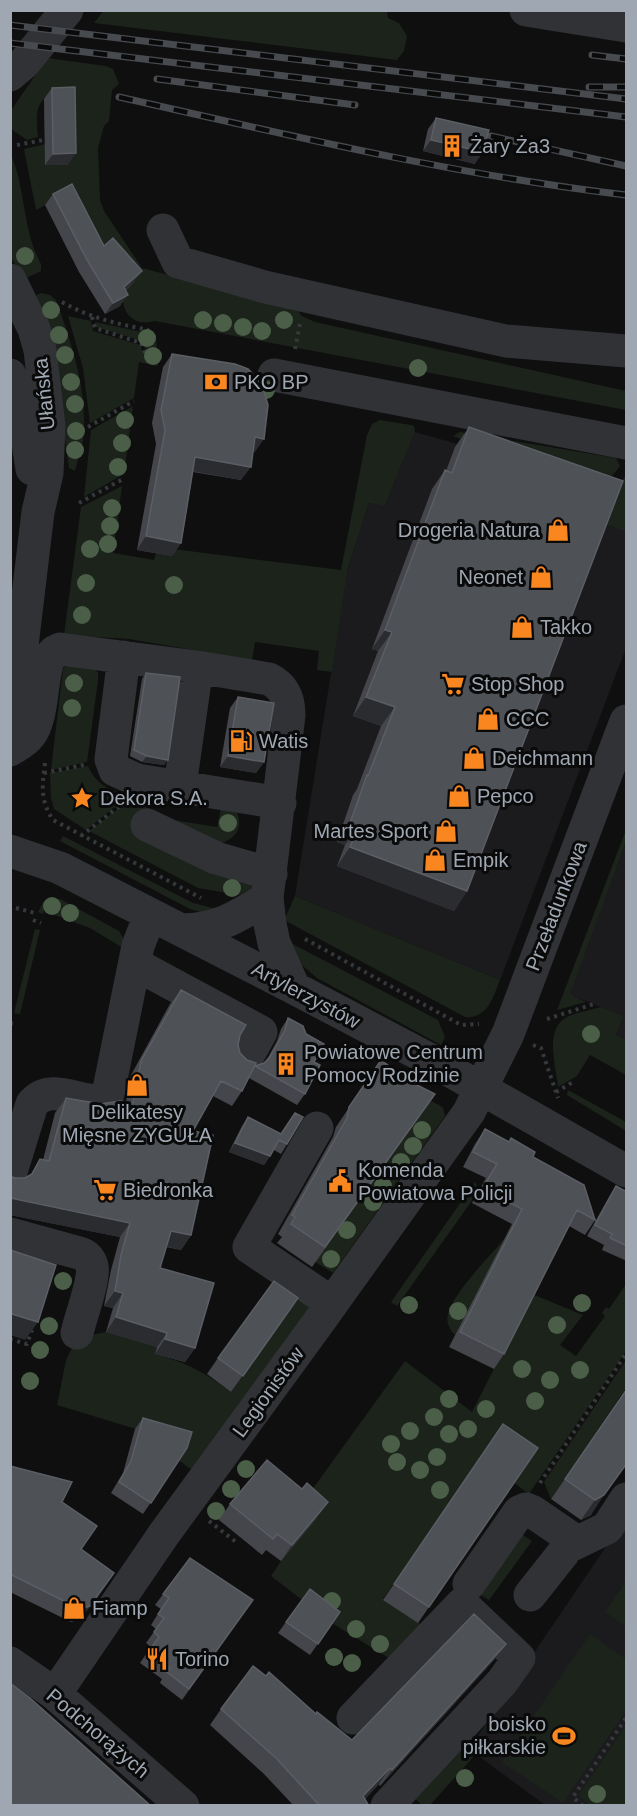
<svg xmlns="http://www.w3.org/2000/svg" width="637" height="1816" viewBox="0 0 637 1816" font-family="Arial,sans-serif">
<style>
.built{fill:#1b1b1d}
.green{fill:#1b231b}
.lines{fill:none;stroke-linecap:round;stroke-linejoin:round}
.path{stroke:#36393c;stroke-width:4;stroke-dasharray:3 4.5;stroke-linecap:butt}
.minor{stroke:#303235;stroke-width:33}
.rail-casing{stroke:#474a4e;stroke-width:7}
.rail{stroke:#0a0a0b;stroke-width:4.5;stroke-dasharray:14;stroke-linecap:butt}
.tree{fill:#4a5e48}
.wall{fill:#45464b}
.shaded-wall{fill:#2b2c2f}
.building{fill:#4e5156;stroke:#5b5e64;stroke-width:1.5}
.labels{text-anchor:middle;dominant-baseline:central;stroke-width:6;stroke-linejoin:round;paint-order:stroke}
.poi-label{font-size:20px;fill:#9fa8b2;stroke:#0a0a0b;text-anchor:start}
.street-label{font-size:20px;fill:#9fa8b2;stroke:#0a0a0b}
</style>
<rect width="100%" height="100%" fill="#0f0f10"/>
<!-- built -->
<path class="built" d="M415,432l39,11 172,61v144l-126,332 -205,-84 53,-328 21,-65 16,3z
M626,842v197l-10,-4 6,-19 -53,-22z
M626,1517v288h-81l-76,-56z"/>
<!-- green -->
<path class="green" d="M104,10l283,1 1,7 11,5 8,13 -3,15 -7,9 -303,-37z
M47,58l59,8 7,3 6,15 -7,6 -3,31 -5,5 -6,22 2,52 4,11 38,57 153,40 7,8 13,6 311,69v19l-471,-89c-22,6 -34,-8 -32,-29l10,-9 -28,-33 -41,-55 -28,15 -12,-61 21,-5 -1,-45c-10,9 -7,25 -6,38l-11,3 -16,-11 -1,-17z
M10,152c16,35 12,78 31,112v7l-17,8 -13,-21z
M41,293l9,2 6,5c15,41 30,86 28,130 0,14 -6,28 -9,41l-6,-3 -4,-29 -35,-141z
M68,316l23,5 2,10 47,14 8,19 -9,-2 -5,36 -44,25 -7,-55z
M95,322l61,13 2,31 -6,-1 -10,-24 -46,-14z
M133,406l-9,68 -40,23 7,-67z
M380,420l31,5 3,1 1,6 -30,74 -16,-3 -21,65 -16,104 -15,-2 2,-19 -64,-9 -3,18 -123,-21 -65,-4 17,-128 41,-21 -9,67 41,7 2,-7 16,3 1,-7 168,21 26,-135 5,-11z
M460,432l156,26 4,8 -18,22 -149,-52z
M626,475v57l-25,-10 12,-29z
M66,665l28,3 4,5v8l-11,81 -36,8 12,-101z
M88,766c7,16 18,24 36,28l1,5 -39,31 -32,-21 -3,-11 -1,-25z
M141,794l10,3 -3,19 69,11 4,-19 16,5c6,15 -1,25 -15,30l31,38 -2,8 -12,6 -41,-7 -109,-57 45,-34z
M626,830v12l-56,152 16,8 -29,8z
M63,836l130,67 28,7 -20,2 -11,-3 -130,-68z
M295,896l205,84c-7,17 -12,39 -35,37l-181,-97z
M49,899h11l59,32 6,10 -2,7 -33,-20 -46,-17 -1,3 -5,-2 6,-11z
M35,929l5,1 -20,84 -6,-1z
M287,941l151,79 7,17 -4,8 -124,-67 -20,-17z
M601,1007l22,9 -7,19 10,4v36l-36,-20 -13,21 -19,11c-2,-21 -15,-60 11,-71 10,-4 21,-6 32,-9z
M372,1070l67,35 4,3 2,8 -112,157 -18,-11 104,-146 -6,-7 -46,-30z
M568,1090l58,32v9l-59,-36z
M475,1182l3,6 -7,14 -74,104 -6,-4z
M505,1238l-50,97c-6,-6 -9,-13 -7,-21 5,-21 42,-58 57,-76z
M626,1284v67l-97,143 -15,-11 -22,-43 -109,159 42,28 -30,35 -63,-39 -61,-47 10,-15 28,-67 96,-133 67,51 60,-118 51,21 -23,30 16,11 29,-40 -3,-3 4,-6 3,2z
M301,1295l14,7 -123,168 -56,-41 -79,-24 9,-45 6,-12 19,-13 15,-3 51,15 -2,7c33,9 49,18 76,38z
M626,1360v28l-75,111 -7,-17z
M514,1529l18,12 -43,59 -18,-11z
M626,1581v46l-21,-15z
M590,1634l36,25v52l-63,92 -61,-41z
M626,1725v80h-36l-12,-9z
M458,1741l18,13 -46,51h-8l-13,-12z"/>
<g class="lines">
<!-- path -->
<path class="path" d="M17,145l26,-5
M62,302c28,16 56,22 87,28
M92,317l3,11 46,15 9,21
M295,349l5,-25
M88,427l46,-26
M79,503l44,-24
M45,763c-3,23 -5,37 8,57l148,78
M44,773l40,-8
M81,836l40,-31
M16,908l19,5
M33,920l8,3
M305,939l156,86 18,-1
M547,1019l47,-15
M10,1023l7,1
M533,1045l8,3 17,50
M556,1092l17,-10
M10,1339l17,5 5,-14
M540,1483l86,-129
M209,1521l27,21
M583,1806l-10,-9 53,-79"/>
<!-- minor -->
<path class="minor" d="M526,10l100,16
M10,75l14,-12 43,-53
M163,230l15,32 87,25 241,54 120,10
M10,280l24,49 6,21 9,76 -2,47 -9,39 -28,234
M10,375l13,36 9,58
M274,375l352,68
M124,657l-13,102 4,11 22,10 143,23
M10,750c8,-5 15,-8 20,-15 13,-17 11,-54 18,-75l6,-8 6,-3 137,18 72,12c16,8 20,20 20,36l-22,183 3,26 4,19 20,45
M180,786l17,-119
M147,825l69,33 55,16
M10,851l50,17 234,120 146,77 186,106
M182,930c37,-1 55,-13 85,-32
M135,964l126,68 -15,27
M317,1128l-68,119 83,56
M10,1175l22,-71c22,-27 61,10 76,-10l30,-148 12,-31
M10,1234l69,19c7,2 11,6 13,13 3,13 -12,53 -15,67
M469,1584l50,-72 7,-3 7,3 44,30
M530,1595l38,-48 39,-19 19,-29
M10,1663l45,31 128,112
M55,1694l109,-160 154,-211 151,-211 39,-78 118,-313
M353,1718l109,-114 57,54 -17,24 -115,124"/>
<!-- rail casing -->
<g class="rail-casing">
<path id="rail" d="M10,25l616,74
M10,43l616,74
M592,55l34,4
M157,79l198,26
M589,87h37
M119,97c169,38 336,78 507,98
M491,136l135,30"/>
</g>
<!-- rail -->
<use href="#rail" class="rail"/>
</g>
<!-- trees -->
<g class="tree">
<circle cx="25" cy="256" r="9"/>
<circle cx="51" cy="310" r="9"/>
<circle cx="203" cy="320" r="9"/>
<circle cx="284" cy="320" r="9"/>
<circle cx="223" cy="323" r="9"/>
<circle cx="243" cy="327" r="9"/>
<circle cx="262" cy="331" r="9"/>
<circle cx="59" cy="335" r="9"/>
<circle cx="147" cy="338" r="9"/>
<circle cx="65" cy="355" r="9"/>
<circle cx="153" cy="356" r="9"/>
<circle cx="418" cy="368" r="9"/>
<circle cx="71" cy="382" r="9"/>
<circle cx="266" cy="390" r="9"/>
<circle cx="75" cy="404" r="9"/>
<circle cx="125" cy="420" r="9"/>
<circle cx="76" cy="431" r="9"/>
<circle cx="122" cy="443" r="9"/>
<circle cx="75" cy="450" r="9"/>
<circle cx="118" cy="467" r="9"/>
<circle cx="112" cy="508" r="9"/>
<circle cx="110" cy="526" r="9"/>
<circle cx="108" cy="544" r="9"/>
<circle cx="90" cy="549" r="9"/>
<circle cx="86" cy="583" r="9"/>
<circle cx="174" cy="585" r="9"/>
<circle cx="82" cy="615" r="9"/>
<circle cx="74" cy="683" r="9"/>
<circle cx="72" cy="708" r="9"/>
<circle cx="228" cy="823" r="9"/>
<circle cx="232" cy="888" r="9"/>
<circle cx="52" cy="906" r="9"/>
<circle cx="70" cy="913" r="9"/>
<circle cx="591" cy="1034" r="9"/>
<circle cx="422" cy="1130" r="9"/>
<circle cx="413" cy="1146" r="9"/>
<circle cx="401" cy="1162" r="9"/>
<circle cx="383" cy="1186" r="9"/>
<circle cx="373" cy="1202" r="9"/>
<circle cx="347" cy="1230" r="9"/>
<circle cx="331" cy="1259" r="9"/>
<circle cx="63" cy="1281" r="9"/>
<circle cx="582" cy="1303" r="9"/>
<circle cx="409" cy="1305" r="9"/>
<circle cx="458" cy="1311" r="9"/>
<circle cx="557" cy="1325" r="9"/>
<circle cx="49" cy="1326" r="9"/>
<circle cx="40" cy="1350" r="9"/>
<circle cx="522" cy="1369" r="9"/>
<circle cx="580" cy="1370" r="9"/>
<circle cx="550" cy="1380" r="9"/>
<circle cx="30" cy="1381" r="9"/>
<circle cx="449" cy="1399" r="9"/>
<circle cx="535" cy="1401" r="9"/>
<circle cx="486" cy="1409" r="9"/>
<circle cx="434" cy="1417" r="9"/>
<circle cx="468" cy="1429" r="9"/>
<circle cx="410" cy="1431" r="9"/>
<circle cx="449" cy="1434" r="9"/>
<circle cx="391" cy="1444" r="9"/>
<circle cx="437" cy="1457" r="9"/>
<circle cx="397" cy="1462" r="9"/>
<circle cx="246" cy="1469" r="9"/>
<circle cx="420" cy="1470" r="9"/>
<circle cx="231" cy="1489" r="9"/>
<circle cx="440" cy="1490" r="9"/>
<circle cx="216" cy="1511" r="9"/>
<circle cx="332" cy="1601" r="9"/>
<circle cx="356" cy="1629" r="9"/>
<circle cx="380" cy="1644" r="9"/>
<circle cx="334" cy="1657" r="9"/>
<circle cx="352" cy="1663" r="9"/>
<circle cx="465" cy="1778" r="9"/>
<circle cx="597" cy="1794" r="9"/>
</g>
<!-- wall -->
<path class="wall" d="M52,88l16,77h-23l-1,-66z
M436,118l39,46 -52,-13 5,-22z
M53,194l51,52 30,36 -8,8 -6,16 -15,8 -26,-42 -34,-67z
M172,354l83,98 -2,-1 -12,29 -48,-8 -12,71 -9,13 -35,-6 19,-106 -4,-21 11,-56z
M469,427l-2,464 -13,20 -117,-45 8,-21 -8,-3 16,-47 4,-6 24,-63 -28,-10 25,-65 -6,-2 60,-160 13,-19 1,1 9,-24z
M146,673l18,92 -22,-3 -12,-6 12,-77z
M238,697l26,65 -8,11 -36,-6 10,-59z
M181,990l59,45 -2,10 2,8 7,7 8,6 9,-3 2,-2 11,-20 4,-12 7,-11 26,44 -9,32 -8,11 -48,-27 -7,13 -10,15 -19,-10 -20,35 -2,104 -10,15 -15,-3 -6,21 35,80 -10,14 -30,-8 2,-7 -51,-15 7,-24 -9,-2 7,-36 9,-33 -110,-22v-39l5,2h10l4,-1 11,-18 3,1 12,-47 11,-15 35,6 25,-2 5,-27 39,-71z
M381,1060l30,22 24,12 -123,173 -35,-24 5,-6 -4,-3 55,-97 3,-10z
M248,1117l39,27 -6,10 -7,-4 -10,15 -35,-13 13,-26z
M485,1129l48,28 62,63 -10,15 -16,-9 -65,128 -10,15 -45,-22 63,-123 -40,-21 14,-25 -23,-11 12,-23z
M616,1186l11,6v69l-25,-11 2,-5 -17,-9 22,-39z
M298,1298l-67,94 -24,-18 11,-16z
M627,1388l-36,127 -10,5 -30,-21z
M143,1418l44,30 -44,66 -32,-21 12,-20 12,-44z
M503,1424l35,24 -120,175 -35,-23z
M10,1466l52,36 19,47v70l-10,3 -61,-30z
M230,1504l87,14 -36,43 -15,-11 -4,5 -43,-35z
M190,1558l63,42 -71,100 -22,-17 2,-4 -22,-16 11,-16 -5,-4 10,-14 -5,-4 10,-16 -6,-4z
M310,1589l30,23 -30,43 -32,-22z
M506,1644l-12,16 -114,126 -1,-2 -14,15 4,7h-75l-30,-32 -54,-49 11,-16 95,5 36,26z"/>
<!-- shaded-wall -->
<path class="shaded-wall" d="M431,140l52,12 -8,12 -52,-13z
M76,153l-8,12h-23l8,-11z
M142,271l-8,11 -18,16 8,-11z
M128,295l-8,11 -15,8 8,-11z
M255,437l9,2 -9,13 -9,-2z
M195,457l56,10 -10,13 -55,-10z
M146,536l35,7 -9,13 -35,-6z
M385,630l7,2 -14,19 -6,-2z
M366,697l29,10 -14,19 -28,-10z
M147,756l21,4 -4,5 -22,-3z
M228,756l36,6 -8,11 -36,-6z
M350,823l9,3 -14,19 -8,-3z
M350,847l117,44 -13,20 -117,-45z
M235,1143l35,13 -6,9 -35,-13z
M10,1198l120,25 -10,14 -110,-22z
M171,1231l20,4 -10,15 -20,-5z
M115,1291l8,2 -10,15 -9,-2z
M12,1314l26,8 -13,18 -15,-5v-20z
M116,1317l51,16 -10,14 -51,-15z
M165,1339l30,9 -10,14 -30,-8z
M604,1495l-13,20 -10,5 14,-20z
M328,1502l-11,16 -36,43 11,-16z
M114,1573l-33,46 -10,3 9,-13z
M506,1644l-12,16 -114,126 12,-16z
M390,1768l-11,16 -21,22 5,-10z"/>
<!-- building -->
<path class="building" d="M75,87l1,66 -23,1 -1,-66z
M436,118l53,12 -6,22 -52,-12z
M72,184l32,62 9,-8 29,33 -18,16 4,8 -15,8 -26,-43 -34,-66z
M172,354l63,10 13,5 8,8 7,11 5,17 -4,34 -9,-2 -4,30 -56,-10 -14,86 -35,-7 19,-106 -4,-20z
M469,427l154,54 -156,410 -117,-44 9,-21 -9,-3 17,-48 1,1 27,-69 -29,-10 26,-65 -7,-2 60,-160 7,3z
M146,673l34,4 -12,83 -21,-4 -13,-6z
M238,697l36,6 -10,59 -36,-6z
M181,990l65,35 -6,10 -2,10 2,8 7,7 9,3 -14,28 -21,-10 -28,50 20,4 -22,100 -20,-4 -11,37 54,15 -19,65 -30,-9 2,-6 -51,-16 7,-24 -8,-2 6,-36 9,-32 -120,-25v-22l5,2h10l7,-4 8,-15 9,2 17,-63 35,6 19,-3 13,2 8,-42z
M288,1018l15,8 3,8 18,10 -10,18 6,3 -15,29 -50,-28 9,-3 6,-6 15,-27z
M381,1060l30,22 24,12 -110,153 -34,-23 4,-7 -3,-2 55,-97 2,-11z
M295,1113l8,4 -16,27 -8,-4 -9,16 -35,-13 13,-26 33,17z
M485,1129l24,13 2,-4 24,14 -2,5 51,28 11,35 -18,-10 -73,144 -44,-22 62,-123 -40,-20 15,-25 -24,-12z
M616,1186l11,6v54l-17,-8 2,-4 -17,-9z
M10,1250l46,15 -18,57 -26,-8 -2,3z
M274,1281l24,17 -55,78 -25,-18z
M627,1389v74l-23,32 -9,5 -30,-21z
M143,1418l49,14 -5,16 -36,55 -32,-21 12,-21z
M503,1424l35,24 -109,159 -35,-23z
M267,1460l35,29 5,-6 21,19 -36,43 -15,-11 -4,5 -43,-35z
M10,1466l62,16 -10,20 35,24 -16,23 33,24 -24,33 -10,3 -70,-35z
M190,1558l63,42 -64,89 -22,-17 3,-4 -22,-16 11,-15 -5,-5 10,-14 -6,-4 11,-16 -6,-4z
M310,1589l30,23 -22,32 -32,-22z
M474,1614l32,30 -114,126 -2,-2 -27,28 6,10h-49l-44,-48 -55,-49 32,-43 13,10 3,-4 47,42 1,-2 35,28z
M10,1683l20,15 121,108h-141z"/>
<!-- icons -->
<defs>
<g id="building-bare" transform="scale(1.8)"><path d="M-4-6H4V6H1V3H-1V6H-4ZM-2.5-4.3h1.7v1.8h-1.7ZM.8-4.3h1.7v1.8H.8ZM-2.5-1h1.7V.8h-1.7ZM.8-1h1.7V.8H.8Z" fill="#f9861e" stroke="#0a0a0b" stroke-width="2.5" paint-order="stroke"/></g>
<g id="bank-bare" transform="scale(1.8)"><path d="M-6-4H6V4H-6ZM0-2.3a2.3 2.3 0 1 0 0 4.6a2.3 2.3 0 1 0 0-4.6Z" fill="#f9861e" stroke="#0a0a0b" stroke-width="2.5" paint-order="stroke"/></g>
<g id="shop-bare" transform="scale(1.8)"><path d="M-5-2.5h2.3a2.7 3.5 0 0 1 5.4 0H5L5.5 6h-11ZM-1.5-2.5h3a1.5 2.3 0 0 0-3 0Z" fill="#f9861e" stroke="#0a0a0b" stroke-width="2.5" paint-order="stroke"/></g>
<g id="supermarket-bare" transform="scale(1.8)"><path d="M-6-5.5h2.5l.6 2H6L4.5 2H-2.5L-4.4-4H-6ZM-1.5 3.2a1.3 1.3 0 1 0 .1 0ZM3 3.2a1.3 1.3 0 1 0 .1 0Z" fill="#f9861e" stroke="#0a0a0b" stroke-width="2.5" paint-order="stroke"/></g>
<g id="fuel-bare" transform="scale(1.8)"><path d="M-5.5-6h7V0h2V4h1.3V-2.5L3-4.5l.8-.8L6-3V5H2.5V1h-1V6h-7ZM-4.2-4.7v3.2H.2V-4.7Z" fill="#f9861e" stroke="#0a0a0b" stroke-width="2.5" paint-order="stroke"/></g>
<g id="sight-bare" transform="scale(1.8)"><path d="M0-6L1.8-2.2L6-1.7L2.9 1.2L3.7 5.4L0 3.3L-3.7 5.4L-2.9 1.2L-6-1.7L-1.8-2.2Z" fill="#f9861e" stroke="#0a0a0b" stroke-width="2.5" paint-order="stroke"/></g>
<g id="civic-bare" transform="scale(1.8)"><path d="M-.6-6.5H3V-4.5H.6V-3L4-1V1h2V6H-6V1h2V-1L-.6-3ZM-1.2 2.5V6h2.4V2.5Z" fill="#f9861e" stroke="#0a0a0b" stroke-width="2.5" paint-order="stroke"/></g>
<g id="restaurant-bare" transform="scale(1.8)"><path d="M-5-6h1v4h1v-4h1v4h1v-4h1v5L-1.5 .5V6h-2V.5L-5-1ZM5-6V6H3V1.5H1.5Q1.5-4 5-6Z" fill="#f9861e" stroke="#0a0a0b" stroke-width="2.5" paint-order="stroke"/></g>
<g id="stadium-bare" transform="scale(1.8)"><path d="M0-5a6.5 5 0 1 0 0 10a6.5 5 0 1 0 0-10ZM-3.5-1.8h7v3.6h-7Z" fill="#f9861e" stroke="#0a0a0b" stroke-width="2.5" paint-order="stroke"/></g>
</defs>
<g fill-rule="evenodd">
<use href="#building-bare" x="452" y="146"/>
<use href="#bank-bare" x="216" y="382"/>
<use href="#shop-bare" x="558" y="530"/>
<use href="#shop-bare" x="541" y="577"/>
<use href="#shop-bare" x="522" y="627"/>
<use href="#supermarket-bare" x="453" y="684"/>
<use href="#shop-bare" x="488" y="719"/>
<use href="#fuel-bare" x="241" y="741"/>
<use href="#shop-bare" x="474" y="758"/>
<use href="#shop-bare" x="459" y="796"/>
<use href="#sight-bare" x="82" y="798"/>
<use href="#shop-bare" x="446" y="831"/>
<use href="#shop-bare" x="435" y="860"/>
<use href="#building-bare" x="286" y="1064"/>
<use href="#shop-bare" x="137" y="1085"/>
<use href="#civic-bare" x="340" y="1181"/>
<use href="#supermarket-bare" x="105" y="1190"/>
<use href="#shop-bare" x="74" y="1608"/>
<use href="#restaurant-bare" x="157" y="1659"/>
<use href="#stadium-bare" x="564" y="1736"/>
</g>
<g class="labels">
<!-- poi labels -->
<g class="poi-label">
<text x="470" y="146">Żary Ża3</text>
<text x="234" y="382">PKO BP</text>
<text x="540" y="530" text-anchor="end">Drogeria Natura</text>
<text x="523" y="577" text-anchor="end">Neonet</text>
<text x="540" y="627">Takko</text>
<text x="471" y="684">Stop Shop</text>
<text x="506" y="719">CCC</text>
<text x="259" y="741">Watis</text>
<text x="492" y="758">Deichmann</text>
<text x="477" y="796">Pepco</text>
<text x="100" y="798">Dekora S.A.</text>
<text x="428" y="831" text-anchor="end">Martes Sport</text>
<text x="453" y="860">Empik</text>
<text x="304" y="1052">Powiatowe Centrum<tspan x="304" dy="23">Pomocy Rodzinie</tspan></text>
<text x="137" y="1112" text-anchor="middle">Delikatesy<tspan x="137" dy="23">Mięsne ZYGUŁA</tspan></text>
<text x="358" y="1170">Komenda<tspan x="358" dy="23">Powiatowa Policji</tspan></text>
<text x="123" y="1190">Biedronka</text>
<text x="92" y="1608">Fiamp</text>
<text x="175" y="1659">Torino</text>
<text x="546" y="1724" text-anchor="end">boisko<tspan x="546" dy="23">piłkarskie</tspan></text>
</g>
<!-- street labels -->
<g class="street-label">
<text transform="translate(44 394) rotate(-96)">Ułańska</text>
<text transform="translate(556 906) rotate(-69)">Przeładunkowa</text>
<text transform="translate(306 995) rotate(28)">Artylerzystów</text>
<text transform="translate(268 1392) rotate(-54)">Legionistów</text>
<text transform="translate(98 1733) rotate(40)">Podchorążych</text>
</g>
</g>
<!-- border -->
<rect width="637" height="1816" fill="none" stroke="#9fa8b2" stroke-width="24"/>
</svg>
